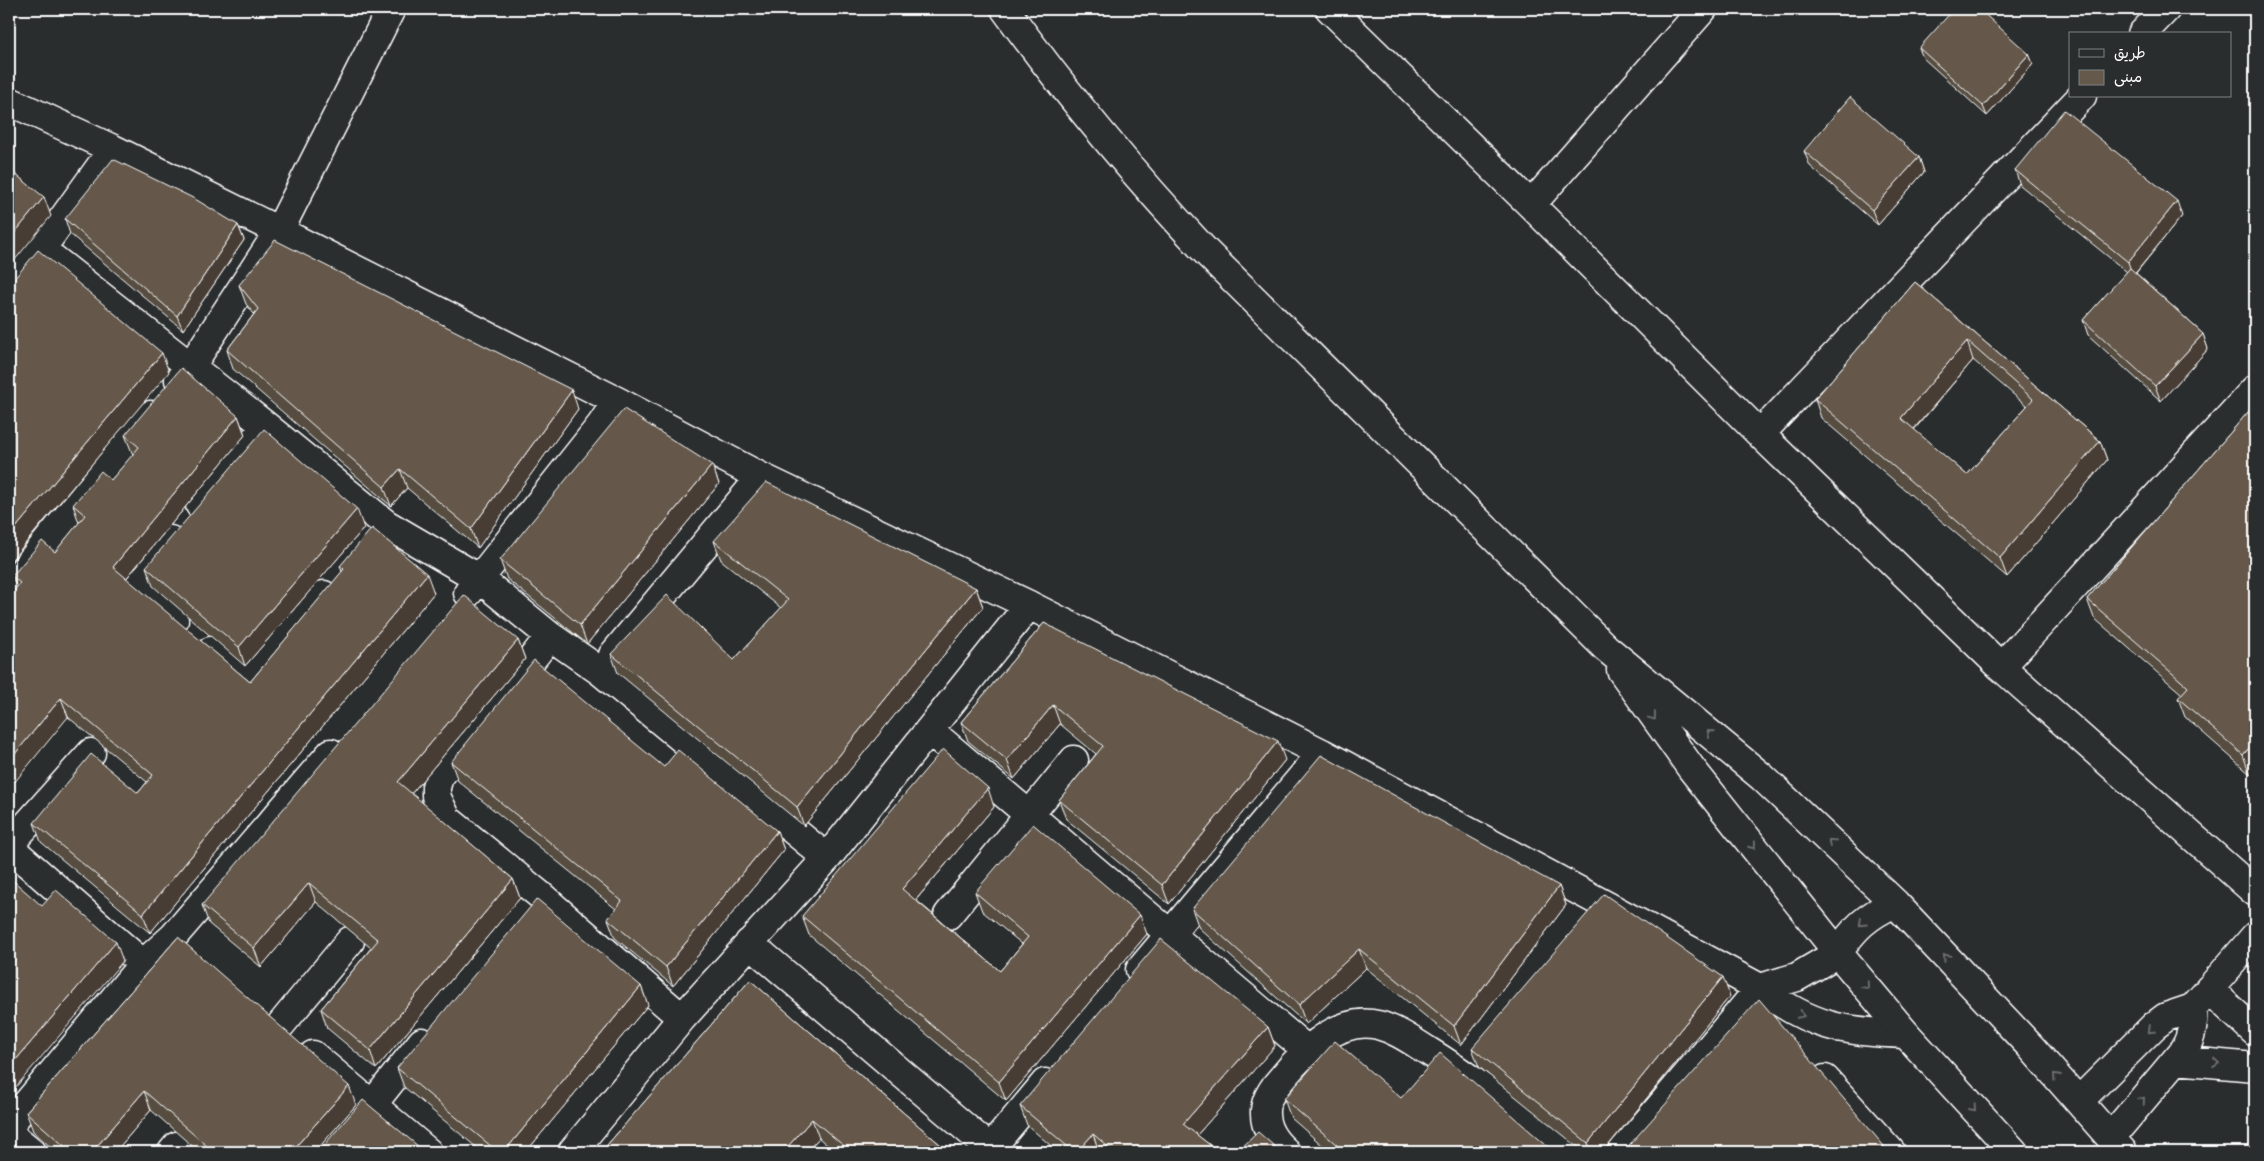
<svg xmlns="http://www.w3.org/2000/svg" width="2264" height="1161" viewBox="0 0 2264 1161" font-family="'Indie Flower','Playpen Sans Arabic',sans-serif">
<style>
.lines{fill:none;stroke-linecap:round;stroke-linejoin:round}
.street-casing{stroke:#fff;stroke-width:31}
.primary-casing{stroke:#fff;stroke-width:31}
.street{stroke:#2a2d2e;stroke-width:28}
.primary{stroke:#2a2d2e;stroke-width:28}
.wall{fill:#574d41;stroke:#fff;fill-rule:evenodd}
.shaded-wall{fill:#473e35;stroke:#fff}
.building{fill:#65594c;stroke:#fff;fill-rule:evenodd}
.oneway{stroke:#6a6c6d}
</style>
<rect width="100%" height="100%" fill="#2a2d2e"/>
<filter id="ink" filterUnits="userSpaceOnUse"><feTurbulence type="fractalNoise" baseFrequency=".02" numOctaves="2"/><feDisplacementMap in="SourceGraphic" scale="10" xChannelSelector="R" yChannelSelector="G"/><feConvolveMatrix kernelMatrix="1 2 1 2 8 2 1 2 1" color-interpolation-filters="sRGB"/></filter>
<g filter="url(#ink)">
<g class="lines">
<!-- street casing -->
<g class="street-casing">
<path id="street" d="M1330,9l201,196 229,229 241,233 254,225
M2142,34l24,-25
M9,101l104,48 166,82 338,170 144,76 268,128 293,148 438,235c50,39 84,44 146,46
M1531,205l172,-196
M41,249l225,177 120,98 94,55 70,57 50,35 227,187
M9,289l32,-40 72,-100
M179,380l12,-14 88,-135 112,-222
M1760,434l322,-338
M200,505l66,-79
M170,540l-22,26 -8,17 8,15 26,22
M9,588l142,-173
M468,593l133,-168 16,-24
M550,636l-111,141 -3,10v9l11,23 93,76 142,123
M211,651c22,18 26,30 54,11l59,-67
M613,655l148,-178
M2001,667l254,-278
M929,730l378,320
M9,845l82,-92
M9,847l134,117
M948,915l126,-155
M749,943l245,209
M1140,970l182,-217
M2209,989l46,43
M279,1027l71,-86
M313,1055l115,97
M2176,1060l79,7
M1825,1079l66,73
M2079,1101l75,-75 12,-9 27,-9 62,-72
M9,1125l134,-161 30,-27 158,-184
M9,1133l23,19
M2111,1137l74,-88c7,-14 9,-25 8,-41
M990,1149l55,-66
M172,1152l5,-6
M329,1152l43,-47 50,-63
M572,1152l110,-134 145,-160 202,-253
M1286,1152c-13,-11 -22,-25 -21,-42 1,-13 10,-24 18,-33 22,-27 57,-61 95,-52 19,5 34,16 50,26 49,30 92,66 137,101
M1622,1152l138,-164 37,-11 41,-24"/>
</g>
<!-- primary casing -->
<g class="primary-casing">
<path id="primary" d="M1005,9c62,86 129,166 202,244l399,395 156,129 133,126 135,143 93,106
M1621,670l70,98 147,185 68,81 108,118
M1838,953c16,-25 29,-37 57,-50"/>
</g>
<!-- street -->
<use href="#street" class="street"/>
<!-- primary -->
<use href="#primary" class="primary"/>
</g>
<!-- wall -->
<path class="wall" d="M1919,48l110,6 4,10 -46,52 -64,-58z
M1804,151l115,6 5,15 -46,53 -68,-59z
M2015,170l167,46 -46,57 67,61 5,15 -47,52 -73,-66 -5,-15 44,-48 -107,-87z
M65,219l173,6 6,15 -61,90 -113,-96z
M1915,282l185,159 7,19 -100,117 -186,-159 -6,-19zM1973,360l54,46 -60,69 -53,-45z
M239,285l339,124 -100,139 -71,-60 -16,18 -158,-137 -6,-19 27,-36 -8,-10z
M2255,404l-5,370 -65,-57 -7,-19 4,-4 -88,-76 -7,-19z
M238,416l7,19 -119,144 124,103 92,-110 -2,-6 94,27 -284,340 -109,-91 -7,-19 104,-30 9,-11 -79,-65 -56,-141 43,-24 24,-29 -6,-18 38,-25 22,-25 -8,-20z
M712,465l7,19 -132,160 -80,-65 -7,-19z
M364,528l-119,138 -92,-80 -7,-19z
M714,541l262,47 7,19 -179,219 -186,-153 -7,-19 123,6 47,-52 -60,-48z
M1044,623l241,137 -116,144 -103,-85 -7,-19 37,-46 -36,-30 -46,55 -46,-38 -7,-19z
M518,640l7,19 -114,135 102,85 7,19 -144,171 -49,-41 -6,-19 50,-61 -55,-46 -55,65 -52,-43 -7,-19z
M451,762l213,5 113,64 7,19 -111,136 -58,-48 -7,-19 8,-10 -158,-128z
M994,807l-78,93 84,71 22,-27 -40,-33 -7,-19 172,42 -141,167 -197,-166 -7,-19z
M1559,886l7,19 -105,140 -95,-77 -60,56 -107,-96 -7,-19z
M178,937l178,168 -41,47h-116l-48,-42 -36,42h-59l-23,-21 -7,-19z
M750,980l199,172h-114l-16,-14 -13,14h-205z
M641,986l7,19 -122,147h-44l-78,-65 -7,-19z
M1730,996l-127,156h-19l-105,-85 -7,-19z
M1268,1027l7,19 -78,89 22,17h-161l-31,-27 -7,-19z
M1284,1099l270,53h-224l-39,-34z"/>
<!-- shaded-wall -->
<path class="shaded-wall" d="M1862,9h5l-4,3z
M2029,54l4,10 -46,52 -4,-10z
M1919,157l5,15 -46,53 -6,-15z
M44,197l7,19 -42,51v-27z
M2177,201l5,15 -49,60 -5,-14z
M238,225l6,15 -61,90 -6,-14z
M2203,334l5,15 -47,52 -6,-15z
M1967,341l6,19 -66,77 -6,-19z
M162,353l7,19 -160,191v-27z
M572,390l6,19 -100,139 -7,-19z
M238,416l7,19 -125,151 -7,-19z
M2100,441l7,19 -100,117 -7,-19z
M712,465l7,19 -132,160 -7,-19z
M400,469l7,19 -16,18 -7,-19z
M357,509l7,19 -119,138 -6,-19z
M427,574l7,19 -284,340 -7,-19z
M976,588l7,19 -179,219 -7,-19z
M518,640l7,19 -120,142 -7,-19z
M61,698l7,19 -59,72v-28z
M1053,705l7,19 -46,55 -7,-19z
M1278,741l7,19 -116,144 -7,-19z
M2255,741v27l-5,6 -7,-19z
M988,788l6,19 -85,101 -7,-19z
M777,831l7,19 -111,136 -7,-19z
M513,879l7,19 -144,171 -6,-19z
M309,883l7,19 -55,65 -7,-19z
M1559,886l7,19 -105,140 -7,-19z
M1140,915l7,19 -141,167 -7,-19z
M116,942l7,19 -114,134v-27z
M1359,949l7,19 -60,56 -7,-19z
M1723,977l7,19 -127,156h-11l-4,-9z
M641,986l7,19 -122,147h-22z
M1268,1027l7,19 -85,97 -7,-19z
M349,1086l7,19 -41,47h-24z
M144,1091l7,19 -36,42h-23z
M812,1119l7,19 -13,14h-23z
M1093,1134l6,18h-22z"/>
<!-- building -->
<path class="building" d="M1954,9h25l50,45 -46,52 -64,-58z
M1850,97l69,60 -47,53 -68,-59z
M2064,110l113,91 -49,61 -113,-92z
M113,159l82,40 43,26 -61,91 -112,-97z
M9,169l35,28 -35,43z
M275,240l297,150 -101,139 -71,-60 -16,18 -157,-137 31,-41 -19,-24z
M38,250l124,103 -153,183v-251z
M2130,268l73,66 -48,52 -72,-66z
M1915,282l185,159 -100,117 -185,-159zM1967,341l66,58 -66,76 -66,-57z
M181,368l57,48 -125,151 137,115 94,-113 -4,-3 32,-38 55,46 -284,340 -109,-91 57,-69 47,39 15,-18 -92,-77 -52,63v-164l11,-14 -8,-7 30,-35 13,11 30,-37 -12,-10 28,-34 10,9 28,-33 -14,-12z
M2255,404v337l-12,14 -65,-57 10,-11 -101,-88z
M624,409l88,56 -132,160 -80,-65z
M264,429l93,80 -118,138 -93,-80z
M766,482l210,106 -179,219 -186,-153 56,-59 67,65 54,-60 -74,-59z
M464,595l54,45 -120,142 115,97 -143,171 -49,-41 57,-69 -69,-57 -55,65 -52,-43z
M1044,623l234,118 -116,144 -103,-85 44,-54 -50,-41 -46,55 -46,-38z
M534,660l130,107 14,-17 99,81 -111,136 -58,-48 14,-18 -171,-139z
M943,749l45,39 -86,101 98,82 28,-34 -53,-45 58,-68 107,91 -141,167 -197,-166z
M1321,755l238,131 -105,140 -95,-77 -60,56 -107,-96z
M9,877l33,29 14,-16 60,52 -107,126z
M1604,894l119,83 -135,166 -116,-95z
M537,899l104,87 -137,166h-6l-101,-84z
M178,937l171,149 -58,66h-87l4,-5 -64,-56 -52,61h-21l-45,-40z
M1161,939l107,88 -85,97 36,28h-105l-21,-18 -16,18h-3l-54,-46z
M750,980l199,172h-98l-39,-33 -29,33h-182z
M1759,999l130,153h-266z
M1335,1041l66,57 39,-45 114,99h-209l-61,-53z
M363,1100l62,52h-107z
M1258,1132l23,20h-44z
M9,1140l14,12h-14z"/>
<!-- one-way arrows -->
<defs><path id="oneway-chevron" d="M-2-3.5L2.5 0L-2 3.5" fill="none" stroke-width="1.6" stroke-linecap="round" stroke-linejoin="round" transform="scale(1.25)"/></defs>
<g class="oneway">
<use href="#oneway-chevron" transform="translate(1653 717) rotate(53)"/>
<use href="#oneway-chevron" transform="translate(1710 733) rotate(-140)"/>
<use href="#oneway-chevron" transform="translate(1831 842) rotate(-137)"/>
<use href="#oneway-chevron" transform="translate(1753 846) rotate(52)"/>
<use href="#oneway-chevron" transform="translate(1862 923) rotate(137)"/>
<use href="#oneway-chevron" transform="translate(1946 957) rotate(-133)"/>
<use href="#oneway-chevron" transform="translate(1866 986) rotate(50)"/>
<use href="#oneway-chevron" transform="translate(1801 1015) rotate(26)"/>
<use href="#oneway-chevron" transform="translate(2151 1030) rotate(137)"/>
<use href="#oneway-chevron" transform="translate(2216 1063) rotate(5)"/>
<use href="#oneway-chevron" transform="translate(2056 1076) rotate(-132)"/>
<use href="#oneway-chevron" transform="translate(2142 1100) rotate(-50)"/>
<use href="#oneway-chevron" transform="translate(1973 1108) rotate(48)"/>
</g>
</g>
<!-- margin -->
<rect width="2264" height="1161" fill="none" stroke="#2a2d2e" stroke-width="30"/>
<rect x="15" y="15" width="2234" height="1131" fill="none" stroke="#fff" stroke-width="2" filter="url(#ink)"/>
<!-- legend -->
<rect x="2069" y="32" width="162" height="65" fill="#2a2d2e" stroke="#7f8182"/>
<rect x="2079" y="49" width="25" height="8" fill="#2a2d2e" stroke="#7f8182"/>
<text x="2114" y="58" font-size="15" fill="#ffffff">طريق</text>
<rect x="2079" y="70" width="25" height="15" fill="#65594c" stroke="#7f8182"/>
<text x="2114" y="82" font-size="15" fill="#ffffff">مبنى</text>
</svg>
